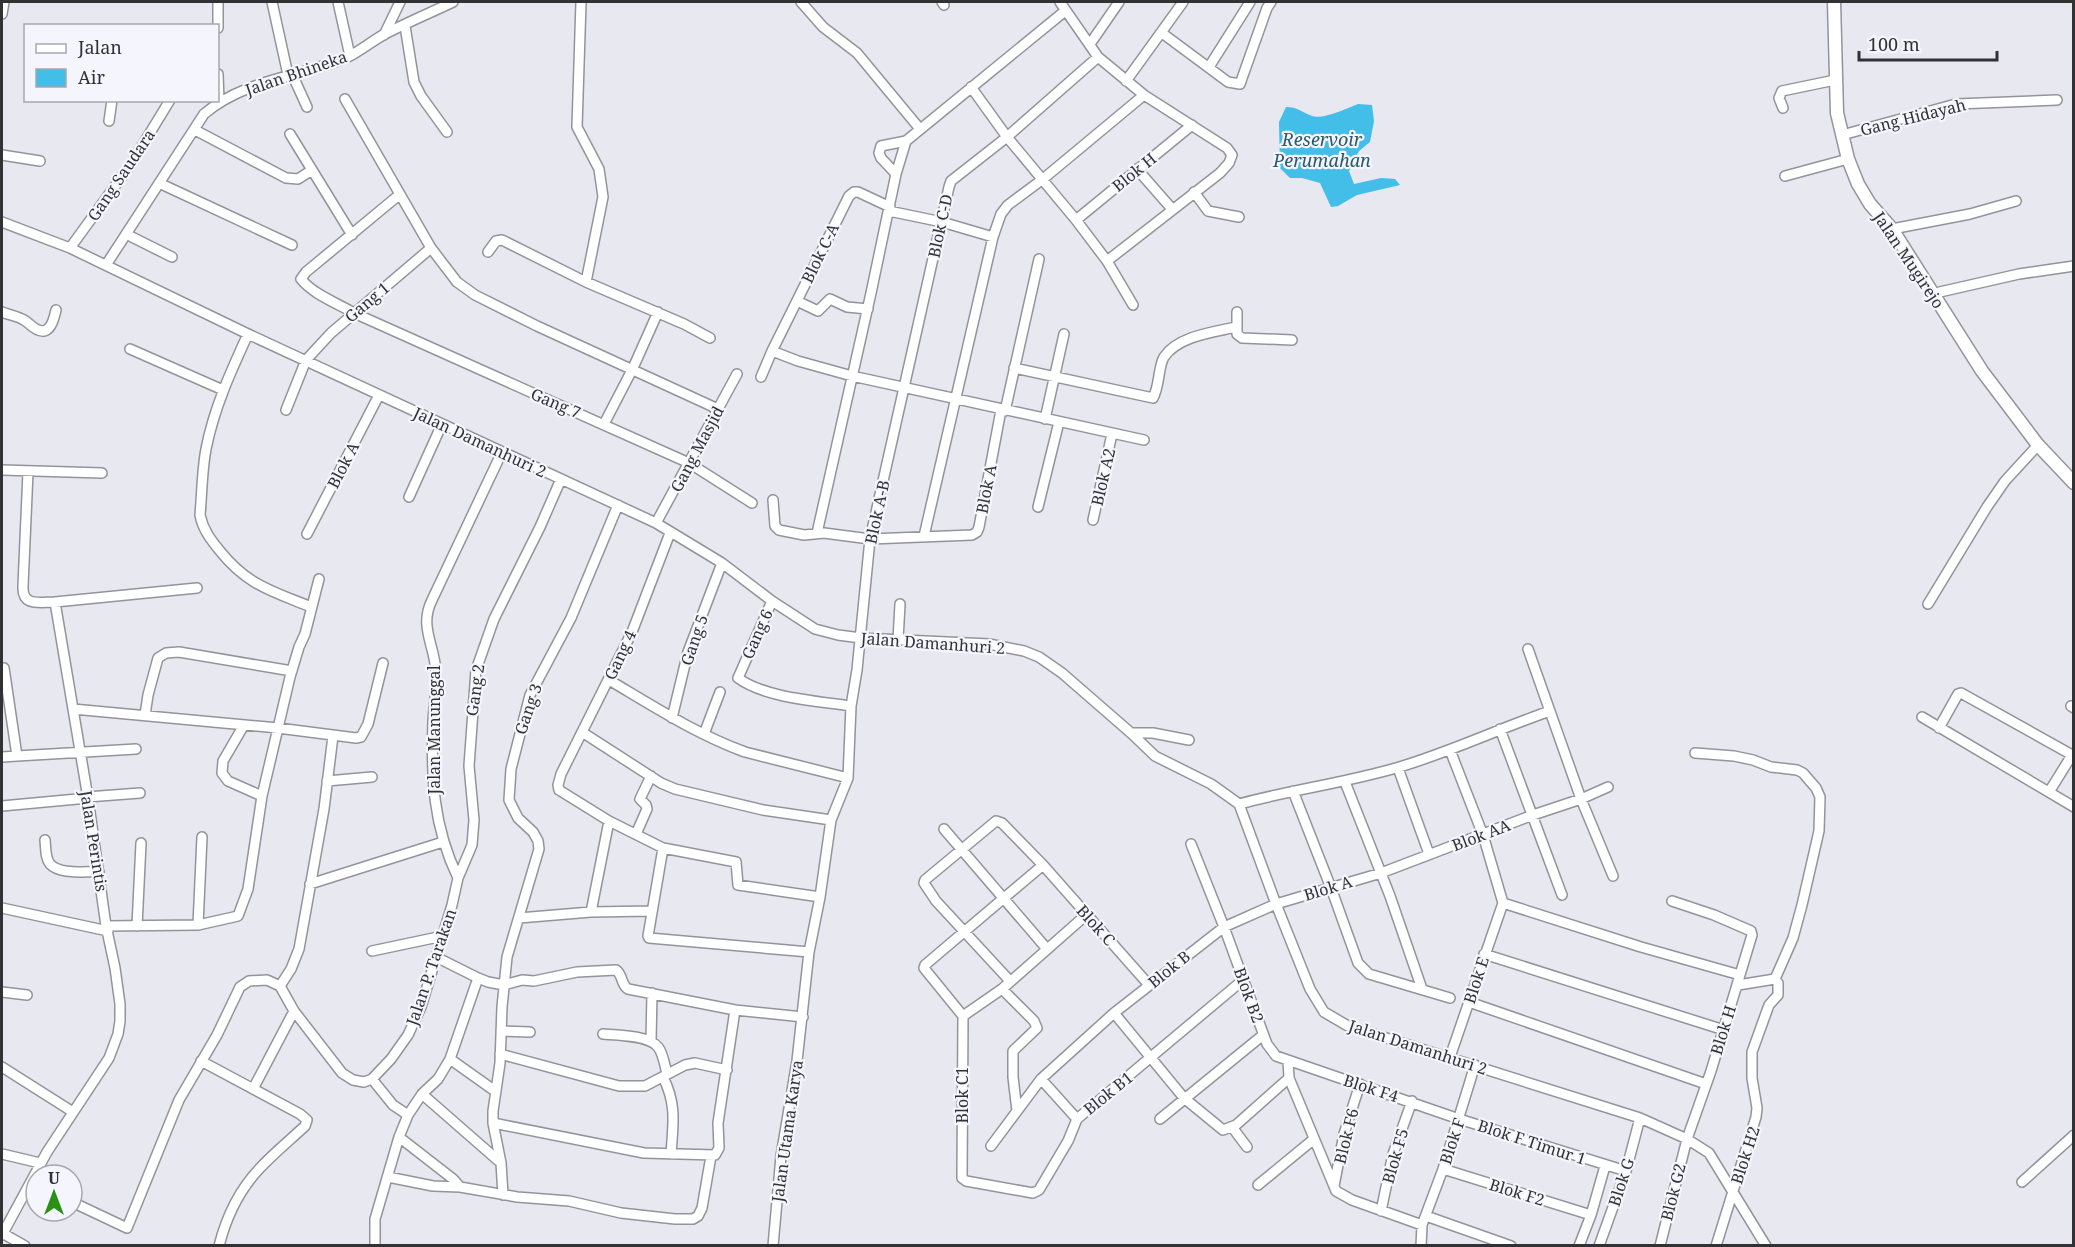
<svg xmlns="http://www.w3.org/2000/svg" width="2075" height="1247" viewBox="0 0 2075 1247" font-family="'Noto Serif',serif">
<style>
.water{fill:#42bee9}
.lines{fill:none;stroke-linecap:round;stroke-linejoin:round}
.minor-casing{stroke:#93949b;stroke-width:12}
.tertiary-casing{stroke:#93949b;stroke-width:15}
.minor{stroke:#fff;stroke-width:9}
.tertiary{stroke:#fff;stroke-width:12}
.labels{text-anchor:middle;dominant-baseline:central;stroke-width:4.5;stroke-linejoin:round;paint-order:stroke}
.street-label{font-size:16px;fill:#323235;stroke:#f5f5fd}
.water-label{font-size:18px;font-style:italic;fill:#295a6d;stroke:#f5f5fd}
</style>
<rect width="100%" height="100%" fill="#e7e8f0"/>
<!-- water -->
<path class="water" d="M1358,104l14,1 2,16 -4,21 -11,9 -10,20 5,13 27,-6 14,1 5,6 -43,10 -19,11 -7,1 -11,-24 -18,-5h-12l-10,-10 -1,-46 7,-15c11,0 16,5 26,9 10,4 36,-8 46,-12z"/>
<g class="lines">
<!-- minor casing -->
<g class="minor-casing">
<path id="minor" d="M272,2l16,73
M338,2l12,54
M581,2l-4,125 22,42 4,28 -17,85
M801,2l22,25 34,26 63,76
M942,2l2,3
M1060,2l38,55 46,38 83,53 5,7 -3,8 -9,10 -113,88
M2,14l2,-12
M405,26l9,56 7,14 26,36
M218,28v-26
M1162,33l66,49 12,2 27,-76 4,-6
M384,35l16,-33
M1090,44l29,-42
M1209,67l41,-65
M218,74l1,28
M292,74l15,33
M1126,81l57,-79
M971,87l36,50 69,83 31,41 26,44
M345,99l86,149 26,34 18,13 62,31 181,83
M1783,108l-4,-10 3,-7 53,-11
M109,121l3,-21
M195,130l91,48 12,1 14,-9
M290,134l62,101
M1842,135l114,-31 101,-4
M2,155l38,6
M1137,169l35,40
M896,174l-15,-16 -2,-5 2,-7 25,-5 159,-130
M1785,176l63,-17
M159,183l133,62
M1194,192l14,19 31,6
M399,195l-93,77 -5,7c13,16 36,24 53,34l335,150 63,40
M889,211l53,11 51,15
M1076,220l116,-95
M2,222l68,26 178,86 408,189 66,40 50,38 43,28 23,6 23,3 128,6 35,7 15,6 23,16 69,60 24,23 56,28 28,20 37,100 34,85 14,23 24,14 292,92 47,21 22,14 57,93
M1892,229l78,-15 46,-13
M126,234l46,23
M70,248l61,-84 39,-64
M488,252l8,-11 6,-1 84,42 98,42 26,14
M106,265l98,-151c41,-35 96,-37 144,-57 12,-6 23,-15 35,-22 23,-12 47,-22 70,-33
M1931,294l88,-20 55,-8
M797,301l21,10 12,-12 17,8 21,2
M2,312c7,3 15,4 22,8 5,3 8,7 12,9 14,8 18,-10 20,-19
M1237,312v22l5,4 50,2
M248,334c-17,37 -34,74 -42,115 -4,21 -4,44 -6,66 3,15 11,25 20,36 27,34 52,40 91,56
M130,349l93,41
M772,351l26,10 54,15 292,64
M1014,368l139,30c7,-13 5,-31 11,-41 14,-21 50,-25 72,-30
M761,377l11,-26 77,-155 5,-4h4l32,15
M286,410l20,-50 25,-27 100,-85
M1005,411l34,-152
M1045,419l19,-85
M604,424l29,-56 25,-56
M2,470l100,3
M28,472l-5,114c-1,21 16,16 32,16l142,-14
M409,497l33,-73
M773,500l2,26 4,4 25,5 20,-2 46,6 102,-4 5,-3 2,-5 22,-117
M1038,507l21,-85
M1093,520l19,-86
M656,523l81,-149
M670,533l-38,99 -71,142 -3,11 1,5 50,31 54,27 73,14 2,23 82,12
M817,533l54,-240 25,-119 10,-33
M307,534l72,-139
M924,536l69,-299 8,-23 7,-9 35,-26 101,-84
M772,601l-34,77c27,20 80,23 113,28
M1928,604l59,-97 18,-26 33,-36
M898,640l2,-36
M1528,649l53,150 32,77
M4,668l13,88 119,-7
M609,680c44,26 87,54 136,72l103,26
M2071,706l3,2
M73,709l205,19 78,10 5,-1 7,-13 15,-61
M145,715l3,-20 10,-37 8,-5 13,-1 113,19
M1922,717l152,90
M672,718l16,-66 34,-89
M244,725l-21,36 -1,12 6,8 34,15
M1939,728l19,-34 3,-1 113,63
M1500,729l62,166
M582,732l79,51 14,6 88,21 68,10
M1131,733h22l36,7
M704,734l16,-42
M1450,750l33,85 20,68
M1695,753l39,3 19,4 18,7 26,3 6,3 13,15 4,9 -1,34 -17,74 -9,33 -18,41 -37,6
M2,757l15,-1
M1398,768l31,86
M327,781l45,-4
M1345,782l45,114 32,93
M1293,791l38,97 27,75 11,11 81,24
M2049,792l23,-37
M87,797l53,-4
M1239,804c52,-14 105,-21 157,-36 52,-15 102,-39 154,-57
M2,806l86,-8
M944,829l103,120
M636,834l11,-25 -1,-4 -6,-6 11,-23
M45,840c1,8 0,18 5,24 10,11 35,7 49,8
M1191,844l33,83 43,117 9,12 183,63 167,52
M663,848l-15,88 1,2 160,14
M458,878c-25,-52 -27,-100 -25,-157 1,-16 4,-33 3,-50 -2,-27 -17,-45 -4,-71l70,-148
M310,884l133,-42
M1503,903l138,44 99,28
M2,908l106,23
M591,912l18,-91
M519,918l72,-6 60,-1
M198,925l4,-88
M106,926l92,-1 40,-9 10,-27 14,-93 28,-119 9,-30 6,-13 14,-55
M137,926l4,-83
M372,951l71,-15
M1484,954l240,76
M436,957l42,21
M1010,981l-74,-80 -12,-18 1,-3 71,-59 6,2 41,42 106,120
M280,986l11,-17 8,-20 25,-140 9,-73
M1002,989l32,32 3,7 -24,23v26l4,34
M2,992l25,3
M1469,1002l237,82
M1114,1013l70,85 39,32 13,-5 53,-47
M963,1016l-1,162 4,3 67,12 6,-3 29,-49 9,-22 166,-139
M963,1016l-35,-43 -4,-5 1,-3 118,-100
M963,1016l39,-27 84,-74
M501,1031l29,1
M603,1034c13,1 46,1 55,13 5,6 7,19 9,27
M651,1041l1,-48
M500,1054l119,32h26l40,-21 10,-2 32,7
M1450,1057l53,-154
M450,1059l45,32
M201,1061l99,53 7,6 -2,6c-15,14 -31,27 -45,42 -20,21 -34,50 -41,78
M1288,1061l1,17 47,113 16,9 70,25 21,-56 32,-104
M2,1067l71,45
M663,1077c14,28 10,47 8,77
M372,1079l19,-20 17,-24 13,-28 31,-102 6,-27 14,-33 2,-25 -5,-54 7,-96 18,-51 46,-92 21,-48
M372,1079l21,26 15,10
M1041,1079l36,40
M253,1089l41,-78
M422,1094l79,69
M1160,1119l103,-84
M493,1123l151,30 71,2 4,-7 -1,-25 17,-113
M1232,1127l15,20
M399,1137l54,42 7,8
M991,1146l50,-67 73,-66 110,-86 52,-23 105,-31 152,-58 48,-16 27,-12
M2,1154l38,9
M1443,1169l148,46
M388,1177l45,9 27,1 57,10 52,4 52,12 54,6h18l5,-3 4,-8 9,-52
M2022,1182l52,-47
M1258,1185l56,-46
M1334,1186l10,-52 16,-50
M503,1195l-2,-32 -8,-40v-12l7,-48 2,-56 5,-50 32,-108 -1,-8 -5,-9 -15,-14 -9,-18 2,-31 19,-74 41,-77 47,-113
M72,1202l55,26 52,-128 38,-65 23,-48 9,-6 18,-1 13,6 14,25 48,62 11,7 11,2 8,-3
M1381,1211l12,-57 19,-53
M1426,1216l85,30
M2,1233l23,13
M2,1235l45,-83 62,-94 9,-24 2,-13v-17l-5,-36 -9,-42 -18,-128 -33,-196
M375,1246v-27l24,-82 9,-22 14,-21 16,-15 12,-20 28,-81 10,4 16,3 18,-5 12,1 43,-9 39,-2c7,5 5,15 12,19l107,21 68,7
M773,1246l8,-90 16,-95 12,-109 11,-55 11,-77 17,-42 3,-72 6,-36 13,-131 79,-352 2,-6 56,-44 91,-80
M1421,1246l1,-21
M1579,1246l12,-31 14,-49
M1599,1246l27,-75 14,-53
M1660,1246l27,-107 24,-68 41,-136 -1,-4 -37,-16 -42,-14
M1716,1246l40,-129 1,-9 -5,-30v-26l17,-47 9,-10v-12l-3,-4"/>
</g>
<!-- tertiary casing -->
<g class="tertiary-casing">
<path id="tertiary" d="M1834,2l3,111 11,46 10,25 12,20 22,25 90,142 56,74 36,38"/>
</g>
<!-- minor -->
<use href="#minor" class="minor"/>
<!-- tertiary -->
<use href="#tertiary" class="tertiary"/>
</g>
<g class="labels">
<!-- street labels -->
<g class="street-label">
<text transform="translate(296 73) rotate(-19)">Jalan Bhineka</text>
<text transform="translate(1913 117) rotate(-14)">Gang Hidayah</text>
<text transform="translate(1134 172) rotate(-39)">Blok H</text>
<text transform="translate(121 175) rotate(-56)">Gang Saudara</text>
<text transform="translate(940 226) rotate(-78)">Blok C-D</text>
<text transform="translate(820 253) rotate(-64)">Blok C-A</text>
<text transform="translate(1909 260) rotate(56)">Jalan Mugirejo</text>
<text transform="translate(367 302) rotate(-40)">Gang 1</text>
<text transform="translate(556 403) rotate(23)">Gang 7</text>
<text transform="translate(480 442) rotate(25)">Jalan Damanhuri 2</text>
<text transform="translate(697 449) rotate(-62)">Gang Masjid</text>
<text transform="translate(343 465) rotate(-63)">Blok A</text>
<text transform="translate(1103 477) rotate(-77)">Blok A2</text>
<text transform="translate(986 489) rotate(-79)">Blok A</text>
<text transform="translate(877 512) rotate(-78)">Blok A-B</text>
<text transform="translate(757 634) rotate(-66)">Gang 6</text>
<text transform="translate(694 640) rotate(-71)">Gang 5</text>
<text transform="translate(933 643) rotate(4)">Jalan Damanhuri 2</text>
<text transform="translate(620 655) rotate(-65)">Gang 4</text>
<text transform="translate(475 690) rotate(-82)">Gang 2</text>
<text transform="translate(528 709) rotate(-71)">Gang 3</text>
<text transform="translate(434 730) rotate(-90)">Jalan Manunggal</text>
<text transform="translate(1481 835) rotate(-21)">Blok AA</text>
<text transform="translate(94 841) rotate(81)">Jalan Perintis</text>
<text transform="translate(1328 888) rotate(-17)">Blok A</text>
<text transform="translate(1096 925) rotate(48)">Blok C</text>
<text transform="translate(431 967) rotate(-71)">Jalan P. Tarakan</text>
<text transform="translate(1169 969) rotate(-39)">Blok B</text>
<text transform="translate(1476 980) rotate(-72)">Blok E</text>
<text transform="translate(1249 995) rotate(70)">Blok B2</text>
<text transform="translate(1723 1030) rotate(-73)">Blok H</text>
<text transform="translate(1418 1047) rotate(18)">Jalan Damanhuri 2</text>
<text transform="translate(1371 1088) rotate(18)">Blok F4</text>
<text transform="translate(1108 1093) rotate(-39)">Blok B1</text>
<text transform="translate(962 1095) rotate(-90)">Blok C1</text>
<text transform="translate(787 1131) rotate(-82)">Jalan Utama Karya</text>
<text transform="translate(1346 1136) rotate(-76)">Blok F6</text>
<text transform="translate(1452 1141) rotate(-72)">Blok F</text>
<text transform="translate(1532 1142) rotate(18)">Blok F Timur 1</text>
<text transform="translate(1745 1155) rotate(-72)">Blok H2</text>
<text transform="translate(1395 1156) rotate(-74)">Blok F5</text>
<text transform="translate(1621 1182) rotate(-72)">Blok G</text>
<text transform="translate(1517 1192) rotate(17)">Blok F2</text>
<text transform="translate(1673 1192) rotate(-76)">Blok G2</text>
</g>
<!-- water labels -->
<g class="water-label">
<text x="1322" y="139">Reservoir<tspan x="1322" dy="21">Perumahan</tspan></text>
</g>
</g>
<!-- border -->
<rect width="2075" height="1247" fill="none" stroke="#323235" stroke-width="6"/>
<!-- legend -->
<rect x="24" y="24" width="195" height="78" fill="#f5f5fd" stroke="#a7a7ad" stroke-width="1.5"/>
<rect x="36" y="44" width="30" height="9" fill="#ffffff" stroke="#a7a7ad" stroke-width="1.5"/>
<text x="78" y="54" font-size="18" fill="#323235">Jalan</text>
<rect x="36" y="69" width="30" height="18" fill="#42bee9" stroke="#a7a7ad" stroke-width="1.5"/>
<text x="78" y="84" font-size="18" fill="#323235">Air</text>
<!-- north arrow -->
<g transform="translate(54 1193)"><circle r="28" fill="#f5f5fd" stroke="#a7a7ad" stroke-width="1.5"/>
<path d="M0-4.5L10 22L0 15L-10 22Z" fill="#299113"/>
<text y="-9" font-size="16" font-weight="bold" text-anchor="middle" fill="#323235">U</text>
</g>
<!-- scale -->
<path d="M1859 51v9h138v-9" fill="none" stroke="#323235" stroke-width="3"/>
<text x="1868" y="51" font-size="18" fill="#323235" stroke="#f5f5fd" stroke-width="4.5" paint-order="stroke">100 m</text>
</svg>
